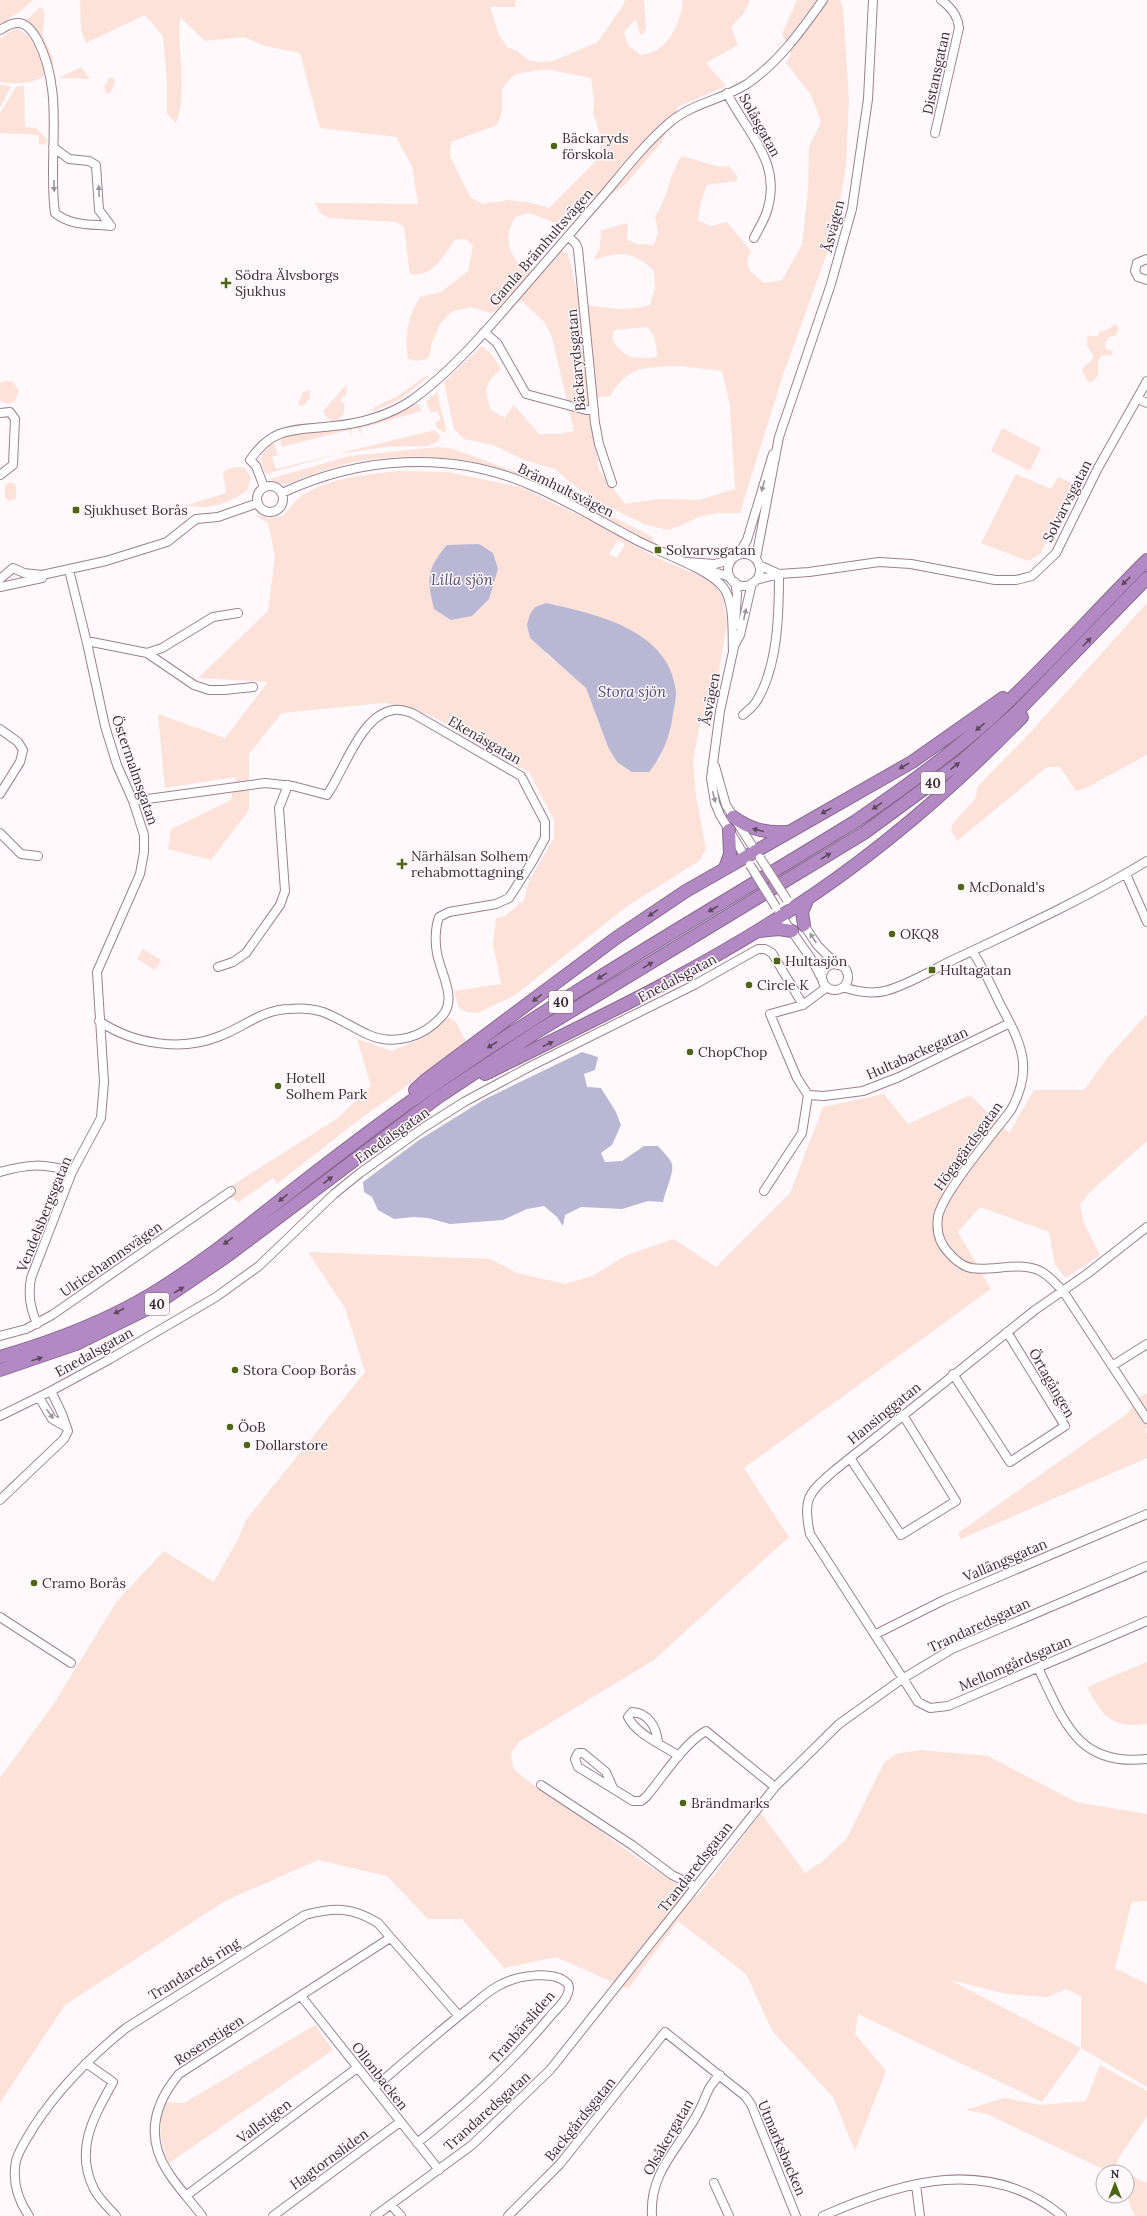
<svg xmlns="http://www.w3.org/2000/svg" width="1147" height="2216" viewBox="0 0 1147 2216" font-family="Lora,serif">
<style>
.green{fill:#fce2d8;fill-rule:evenodd}
.water{fill:#b9b7d4}
.lines{fill:none;stroke-linecap:round;stroke-linejoin:round}
.minor-casing{stroke:#9b818f;stroke-width:10}
.highway-casing{stroke:#886991;stroke-width:14}
.minor{stroke:#fff;stroke-width:8}
.highway{stroke:#b389c3;stroke-width:12}
.minor-bridge-casing{stroke:#9b818f;stroke-width:10;stroke-linecap:butt}
.minor-bridge{stroke:#fff;stroke-width:8}
.oneway{fill:#9c969a}
.oneway2{fill:#5e495f}
.poi-dot{fill:#4d6616;stroke:#fff9fc;stroke-width:1.5}
.labels{text-anchor:middle;dominant-baseline:central;stroke-width:3;stroke-linejoin:round;paint-order:stroke}
.shield{fill:#fff9fc;stroke:#746b70;stroke-width:1}
.shield-label{font-size:13px;font-weight:bold;fill:#392e34}
.street-label{font-size:14px;fill:#392e34;stroke:#fff9fc}
.poi-label{font-size:14px;fill:#392e34;stroke:#fff9fc;text-anchor:start}
.water-label{font-size:15px;font-style:italic;fill:#4e4a75;stroke:#fff9fc}
</style>
<rect width="100%" height="100%" fill="#fff9fc"/>
<!-- green -->
<path class="green" d="M0,0h33l-12,11 -21,13z
M80,0h436l-1,7h-25l9,28 8,12 10,4 11,9 11,2 14,-1 45,-19 26,-38 1,-4h19l2,28 -3,6h-3l-4,-15 -12,13 4,13 12,10c27,-1 41,-31 43,-55h67l-6,13 -13,14 7,18 -32,18 20,23 -48,21 -17,36 -36,42 -17,11 -19,3 -24,26 -10,-2 -25,-10 -15,4c-13,25 -5,36 11,56l36,-22 6,3 12,49c21,5 49,9 70,2l5,-17 -1,-17c-20,-20 -33,-20 -60,-11l6,-12 1,-18 27,-7 -1,16 9,5 18,1 4,-13 -3,-16c14,-19 14,-43 27,-60l38,11 9,-1 8,10v5l-30,4 -6,17 -3,18 13,6 16,-4 24,29c-9,17 0,21 13,32l18,-3 20,-35 6,-56 1,-42 12,-25 -10,-27 -25,-32 5,-9 -9,-20 15,-34h43l3,8 6,92 -3,66 -11,65 -53,147 -42,135h-22l-19,4 -19,9 -13,4 -23,-6 -45,-22 -28,-19 -16,-14 -31,-9 -31,-15 -29,-6 -10,-10 -10,-47 38,-36 11,10 8,13c-17,15 -17,20 -10,41l14,8 9,-13 25,29h20l15,-3 -22,-94 -7,-14 -23,-22 -31,12 -21,-6 -19,5 -11,12 -9,21 -1,10 -3,4 -11,2 -8,-2c-4,-24 0,-42 12,-62l21,-5 27,-21 5,-25 -7,-7 -11,1c-11,15 -22,38 -45,34l-6,-47 -8,-5 -67,-4 -8,-4 -6,-11 103,1 -6,-38 -16,-29 -76,-9 -20,-75 -35,-7 -21,-9 -39,4 -25,-24c-3,30 8,79 -4,106l-9,-9v-33l-4,-45 -18,-21 -59,28 -5,-14zM546,69l45,9 3,22 -1,13 7,22 1,21 -52,52 -17,-5 -23,-3 -26,4 -13,-7 -20,-41 1,-14 46,-17 5,-13v-23l9,-11 5,-4zM647,327c8,6 10,20 10,30 -23,2 -32,3 -45,-18l2,-9zM679,366l43,5 8,35 5,83 -36,11 -41,-1 -33,5 -26,-34 -10,-71 21,-3c20,-32 35,-28 69,-30z
M39,8l4,1c4,8 -1,16 0,25 2,11 12,21 10,32l-19,-38 -7,-8z
M14,29c19,1 26,30 31,45 -8,11 -33,10 -45,8v-43z
M81,67l9,12 -31,-1z
M109,78h5l1,5 -4,9 -5,2 -2,-7z
M0,84l11,3 -11,21z
M24,86l1,41 11,1 12,12 -3,5 -6,-1v-9l-39,-2v-20l16,-26z
M1115,324l4,4 -3,7 -7,2 -4,6 1,6 7,2 -2,5 -8,-1c-8,6 -4,12 -5,21l-6,6 -5,-1 -5,-10 2,-5 5,-3 5,-6 -7,-11v-8l3,-2h8l1,-4 10,-3z
M426,376h4l-31,24 -27,12 2,-5 22,-10z
M6,381l7,1 6,9 -4,10 -7,3 -8,-3v-18z
M347,384l-1,12h-4l-1,6 4,1 -2,13 -9,5 -6,-2 -5,-8z
M310,390v8l-7,8 -5,-2 5,-12z
M437,392l9,37 -1,4 -8,-5 -2,-6 6,-2 -4,-9 -6,2 -5,-11z
M418,404l7,12 -3,-5 -61,17v7l-3,-7 -6,1 -1,7 -2,-6 -64,16 -3,1 -2,-9 7,-4 52,-4 21,-4 28,-8z
M1002,428l39,20 -11,23 -39,-20z
M435,430l5,6 -1,5 -11,5 -42,1 -48,7 -72,20c-8,-12 -5,-23 6,-31l3,2 3,10 -6,2 4,12z
M439,447l14,2 85,31 113,56 3,6 -10,-3c-41,-21 -80,-46 -122,-63 -50,-20 -110,-24 -162,-15 -25,4 -50,15 -73,23h-7l-11,-5 81,-23z
M238,467l7,1 6,9 -4,14c-18,12 -40,20 -60,14l39,-12 -3,-20 4,-4z
M396,471l52,1 72,15 65,31 70,39 47,20 13,8 8,13 4,26 -16,93 -10,2 -8,42 3,35 10,53 -7,12 -73,46 -112,89 -37,17 -10,-1 -8,-4 -5,-17 47,-7 -8,-40 3,-26 9,-2 19,-16 5,-19 25,-43v-18l-25,-48 -99,-57 -45,-12 -103,10 -33,41v56l-38,50 -43,-11 3,-20 60,-29 5,-23 -71,11 -7,-74 67,24 43,-56 -70,-4 70,-67 7,-55 -7,-33 -15,-9c9,2 19,6 28,2 8,-4 12,-14 20,-20 27,-18 64,-21 95,-25zM617,540l8,4 -8,14 -8,-4zM546,603l18,4 109,69c5,31 -3,56 -14,84l-42,2 -9,-15 -22,-59 -19,-19 -21,-15 -11,-47z
M1016,474l35,15 7,-12 18,8 -36,69 -12,7 -47,-18z
M10,482l6,3v13l-6,3 -5,-3v-12z
M1147,603v152l-61,33 -10,3 -16,-24h-13l-90,74 -6,-10 2,-8 22,-24 3,-13 49,-50z
M143,949l18,11 -6,10 -18,-11z
M1147,1014v127l-56,50 -11,13 3,17 17,34 -34,23 -11,-13 -6,-33 -69,-25 -22,25 33,57 -247,179 45,69 -135,123 -135,82 -8,11 2,15c21,20 46,33 70,50 37,27 74,56 114,78 23,-27 42,-55 64,-83l44,60 18,-12 24,-23 37,-75 12,-9 25,-4 67,6 88,46 71,12v87l-15,1 -17,66 32,16v103l-66,-39 -39,54 -184,-88 -3,20 31,37 -31,80 -22,-54 -60,-65 -27,-58 -68,-53 -50,68 -72,-32 -52,11 -42,-49h-34l-41,-43 -69,-16 -93,41 -160,104 -65,98v-325l53,-73 64,-104 47,-50 50,31 25,-45 7,-17 119,-148 -20,-64 -37,-56 182,7 27,14 48,11 27,-8 35,-21 47,-16 42,28 74,-74 33,-86 61,-13 24,30 62,-29 39,38 25,-43h50l24,-33zM950,1980l57,14 41,3 18,-8 15,7v52z
M449,1017l6,4 12,22 -107,76 -83,65 -4,-6 -34,24 -19,-9 118,-75 33,-32 -14,-47 35,12 31,-13z
M1147,1393v35l-2,1 2,5v24l-186,81 -3,-6 170,-120 12,-16z
M1147,1662v62c-36,4 -44,-7 -60,-37z
M315,2025l18,25 -164,113c-10,-22 -11,-38 -4,-61l19,1z
M1100,2065l47,26v25l-29,43 -4,13h-5l-122,-58 -22,-4 39,-12 36,7 46,-4z
M1129,2175l18,8v33h-12c-8,-14 -10,-26 -6,-41z"/>
<!-- water -->
<path class="water" d="M479,544l14,9 5,16 -9,30 -17,17 -21,4 -17,-11c-7,-29 -8,-40 13,-64z
M546,603c50,11 125,27 130,90 0,7 -2,14 -3,21 -3,22 -10,41 -24,58h-17l-15,-10 -9,-15 -22,-59 -56,-50 -3,-13 3,-11 5,-7z
M582,1052l16,5 -3,13 -11,4 3,13 14,1 15,24 5,13 -9,20 -11,8 4,9 17,-1 22,-15h14c4,5 12,12 14,18 2,10 -7,27 -9,38l-15,-1 -26,8 -41,-2 -16,8 -2,11 -6,-9 -13,-11 -17,3 -24,11 -53,4 -22,-6 -15,-1 -19,2 -16,-9 -6,-13 -8,-5 -1,-10 56,-42 66,-41z"/>
<g class="lines">
<!-- minor casing -->
<g class="minor-casing">
<path id="minor" d="M0,30c7,-4 14,-9 23,-6 6,2 11,10 14,15 29,54 10,117 18,174 15,13 37,11 56,13
M727,93c21,42 57,70 39,121 -3,8 -8,16 -12,24
M935,133l24,-105c-1,-12 -8,-21 -18,-28
M53,147l16,12 20,2 7,4 3,45 12,16
M568,236l8,8 2,5 17,174 4,21 13,39
M1147,259l-10,4 -2,8 3,6 9,3
M484,332l13,11 29,51 60,16h8
M1138,399l9,4
M0,413l10,-1 5,7 -2,46 -13,10
M257 499a13 13 0 1 1 26 0a13 13 0 1 1-26 0Z
M264,487l-8,-21 -6,-6c24,-35 45,-29 83,-34 27,-2 57,-11 79,-26 40,-29 73,-68 105,-105 30,-35 60,-69 90,-104 19,-23 39,-48 62,-68 23,-20 53,-23 78,-39 32,-22 54,-53 76,-84
M282,493c77,-36 167,-43 246,-9 38,15 73,38 110,57 21,11 71,28 85,46 12,16 9,46 10,65
M739,554l8,-14 26,-86
M728 570a16 16 0 1 1 32 0a16 16 0 1 1-32 0Z
M756,558l23,-121 52,-153 21,-75 16,-110 5,-99
M687,562l28,2 16,-4
M759,565l20,9
M702,568l28,9
M0,579l13,-11 11,5 18,2 64,-14 61,-19 29,-23 22,-2 40,-14
M756,580l23,-6 30,-2 70,-10 32,2 84,16h21l16,-4 24,-23 42,-85 49,-87
M735,582l2,12 -2,31
M0,587l42,-9
M87,643l5,-1 55,11 47,32 15,5h15l29,-3
M735,644l5,-9 12,-52
M734,647l-14,64 -9,67 4,25 5,12 27,45
M147,653l15,-5 51,-31 25,-4
M743,715c4,-4 10,-8 13,-13 22,-35 23,-88 23,-128
M0,729l18,13 5,8 -3,12 -20,32
M715,766l11,39 32,50
M0,833l21,21 17,2
M1126,874l21,48
M779,913l33,47 11,21
M802,922l15,23 20,20
M972,951c11,16 19,34 27,51 21,40 36,64 12,108 -17,23 -69,83 -73,107 -2,14 2,27 11,36 6,7 13,13 22,15 23,4 54,-9 74,6 7,5 12,11 18,17l84,128
M822 977a13 13 0 1 1 26 0a13 13 0 1 1-26 0Z
M218,967l15,-5 13,-9 34,-48 5,-14 -6,-83 9,-23
M843,987c14,5 28,7 42,4 24,-6 50,-23 72,-33 64,-30 129,-60 190,-97
M99,1021c34,23 82,31 121,15 24,-9 43,-27 70,-27 10,-1 23,0 33,3 16,6 30,16 46,23 26,11 55,2 73,-19 16,-17 -2,-44 -5,-63 -2,-10 -2,-25 2,-36l10,-5 47,-8 13,-6 23,-36 13,-24v-16l-24,-46 -109,-63c-6,-2 -12,-4 -18,-3 -33,4 -50,61 -67,85l-34,-9 -28,-3 -132,18
M808,1095l16,1 39,-5 36,-14 111,-54
M0,1172c28,-8 44,-9 72,0
M764,1191l38,-58 6,-38 -11,-17 -27,-64 33,-9 24,-18
M1147,1227l-60,47 -52,36 -200,160c-26,23 -33,27 -25,64l108,168 12,6 18,-2 199,-85
M37,1324c-7,-17 -9,-29 -6,-46l41,-106 29,-54 3,-36 -7,-110 43,-98 4,-22v-17l-11,-34 -16,-36 -12,-39 -18,-83 -18,-73
M0,1336l26,-7 26,-14 179,-124
M1112,1366l35,-22
M953,1374l57,88 55,-36 -58,-94
M39,1397l13,22 14,8
M0,1416l51,-25 59,-32 106,-62 43,-31 75,-72 26,-21 63,-45 41,-26 67,-36 163,-81 64,-36h7l7,4 31,52
M850,1458l51,77 55,-34 -53,-86
M0,1500l64,-61 4,-8 -6,-17 -11,-23
M0,1617l71,46
M876,1634l68,-34 203,-86
M1038,1668c26,53 39,99 109,91
M658,1742c-2,-15 -9,-29 -26,-30l-4,5c9,18 35,28 51,39
M541,1785l91,60 40,30 23,11
M613,1788l-7,-16 -23,-19h-5l-3,6 3,8 55,34h8l5,-4c17,-20 38,-54 60,-66l69,56
M301,1996l138,174
M86,2063l27,19c-19,35 -39,67 -19,107 5,10 15,19 22,27
M374,2088c30,-26 60,-52 91,-77 12,-9 23,-21 37,-27 15,-8 53,-15 66,0 5,12 -13,26 -20,35 -39,47 -83,86 -131,124
M714,2183l15,33
M916,2185l4,31
M187,2195l170,-127
M391,2205l10,11
M29,2216c-11,-16 -17,-35 -13,-55 3,-12 11,-22 17,-33 25,-39 57,-71 93,-100l179,-113c30,-8 47,-8 73,8l81,93
M202,2216c-11,-15 -24,-28 -34,-44 -23,-35 -14,-68 11,-98l211,-136
M273,2216l127,-94
M375,2216l97,-71 78,-75 225,-283 64,-63 63,-45 50,-30 195,-83
M508,2216l52,-52 105,-132 80,64 6,8 45,112
M652,2216c-3,-46 30,-70 48,-107 7,-14 7,-22 20,-34
M823,2216c79,-35 166,-61 239,0"/>
</g>
<!-- highway casing -->
<g class="highway-casing">
<path id="highway" d="M733,817c17,12 32,16 53,15
M725,868l5,-14 -1,-24
M804,925l-2,-13 6,-14
M760,931l19,-2 13,2
M485,1074c104,-52 210,-101 307,-165 83,-54 161,-121 230,-192
M415,1090l12,-11 189,-141 70,-47 226,-129 91,-64
M0,1357c52,-15 103,-34 150,-62 53,-32 100,-71 148,-109 40,-31 80,-62 122,-91 141,-99 290,-184 436,-274 46,-32 91,-64 133,-101 55,-51 105,-107 158,-160
M0,1370l76,-26 79,-39 72,-49 210,-158 98,-65 329,-200 98,-72 55,-49 130,-134"/>
</g>
<!-- minor -->
<use href="#minor" class="minor"/>
<!-- highway -->
<use href="#highway" class="highway"/>
<!-- minor-bridge casing -->
<g class="minor-bridge-casing">
<path id="minor-bridge" d="M760,858l27,42
M750,865l26,42"/>
</g>
<!-- minor-bridge -->
<use href="#minor-bridge" class="minor-bridge"/>
</g>
<!-- one-way arrows -->
<defs><path id="oneway-solid" d="M-6-.8H1V-3.2L6.5 0L1 3.2V.8H-6Z"/></defs>
<g class="oneway">
<use href="#oneway-solid" transform="translate(54 186) rotate(89)"/>
<use href="#oneway-solid" transform="translate(99 191) rotate(-92)"/>
<use href="#oneway-solid" transform="translate(763 486) rotate(106)"/>
<use href="#oneway-solid" transform="translate(745 614) rotate(-77)"/>
<use href="#oneway-solid" transform="translate(714 797) rotate(76)"/>
<use href="#oneway-solid" transform="translate(813 938) rotate(-123)"/>
<use href="#oneway-solid" transform="translate(50 1414) rotate(55)"/>
</g>
<g class="oneway2">
<use href="#oneway-solid" transform="translate(1126 581) rotate(135)"/>
<use href="#oneway-solid" transform="translate(1087 642) rotate(-46)"/>
<use href="#oneway-solid" transform="translate(980 727) rotate(140)"/>
<use href="#oneway-solid" transform="translate(904 766) rotate(150)"/>
<use href="#oneway-solid" transform="translate(955 766) rotate(-37)"/>
<use href="#oneway-solid" transform="translate(877 806) rotate(146)"/>
<use href="#oneway-solid" transform="translate(826 811) rotate(151)"/>
<use href="#oneway-solid" transform="translate(758 830) rotate(-166)"/>
<use href="#oneway-solid" transform="translate(826 856) rotate(-31)"/>
<use href="#oneway-solid" transform="translate(713 909) rotate(149)"/>
<use href="#oneway-solid" transform="translate(653 913) rotate(146)"/>
<use href="#oneway-solid" transform="translate(648 965) rotate(-31)"/>
<use href="#oneway-solid" transform="translate(602 976) rotate(148)"/>
<use href="#oneway-solid" transform="translate(537 998) rotate(143)"/>
<use href="#oneway-solid" transform="translate(548 1044) rotate(-26)"/>
<use href="#oneway-solid" transform="translate(492 1045) rotate(147)"/>
<use href="#oneway-solid" transform="translate(328 1180) rotate(-38)"/>
<use href="#oneway-solid" transform="translate(283 1198) rotate(141)"/>
<use href="#oneway-solid" transform="translate(228 1241) rotate(143)"/>
<use href="#oneway-solid" transform="translate(179 1290) rotate(-32)"/>
<use href="#oneway-solid" transform="translate(119 1311) rotate(152)"/>
<use href="#oneway-solid" transform="translate(37 1359) rotate(-18)"/>
</g>
<!-- markers -->
<g class="poi-dot">
<circle cx="554" cy="146" r="4"/>
<path d="M224 277h4v4h4v4h-4v4h-4v-4h-4v-4h4z"/>
<rect x="72" y="506" width="8" height="8" rx="2"/>
<rect x="654" y="546" width="8" height="8" rx="2"/>
<path d="M400 858h4v4h4v4h-4v4h-4v-4h-4v-4h4z"/>
<circle cx="961" cy="887" r="4"/>
<circle cx="892" cy="934" r="4"/>
<rect x="773" y="957" width="8" height="8" rx="2"/>
<rect x="928" y="966" width="8" height="8" rx="2"/>
<circle cx="749" cy="985" r="4"/>
<circle cx="690" cy="1052" r="4"/>
<circle cx="278" cy="1086" r="4"/>
<circle cx="235" cy="1370" r="4"/>
<circle cx="230" cy="1427" r="4"/>
<circle cx="247" cy="1445" r="4"/>
<circle cx="34" cy="1583" r="4"/>
<circle cx="683" cy="1803" r="4"/>
</g>
<g class="labels">
<!-- shield labels -->
<g class="shield">
<rect x="921" y="772" width="24" height="22" rx="3"/>
<rect x="549" y="991" width="24" height="22" rx="3"/>
<rect x="145" y="1293" width="24" height="22" rx="3"/>
</g>
<g class="shield-label">
<text x="933" y="783">40</text>
<text x="561" y="1002">40</text>
<text x="157" y="1304">40</text>
</g>
<!-- street labels -->
<g class="street-label">
<text transform="translate(936 73) rotate(-78)">Distansgatan</text>
<text transform="translate(760 125) rotate(61)">Solåsgatan</text>
<text transform="translate(833 226) rotate(-76)">Åsvägen</text>
<text transform="translate(541 247) rotate(-49)">Gamla Brämhultsvägen</text>
<text transform="translate(576 360) rotate(-95)">Bäckarydsgatan</text>
<text transform="translate(566 490) rotate(26)">Brämhultsvägen</text>
<text transform="translate(1067 501) rotate(-63)">Solvarvsgatan</text>
<text transform="translate(710 699) rotate(-79)">Åsvägen</text>
<text transform="translate(485 740) rotate(30)">Ekenäsgatan</text>
<text transform="translate(135 770) rotate(71)">Östermalmsgatan</text>
<text transform="translate(677 978) rotate(-28)">Enedalsgatan</text>
<text transform="translate(917 1053) rotate(-24)">Hultabackegatan</text>
<text transform="translate(392 1135) rotate(-35)">Enedalsgatan</text>
<text transform="translate(968 1146) rotate(-54)">Högagärdsgatan</text>
<text transform="translate(44 1214) rotate(-68)">Vendelsbergsgatan</text>
<text transform="translate(111 1259) rotate(-35)">Ulricehamnsvägen</text>
<text transform="translate(94 1352) rotate(-29)">Enedalsgatan</text>
<text transform="translate(1052 1383) rotate(60)">Örtagången</text>
<text transform="translate(884 1413) rotate(-39)">Hansinggatan</text>
<text transform="translate(1005 1560) rotate(-23)">Vallängsgatan</text>
<text transform="translate(979 1625) rotate(-25)">Trandaredsgatan</text>
<text transform="translate(1015 1663) rotate(-23)">Mellomgårdsgatan</text>
<text transform="translate(695 1867) rotate(-52)">Trandaredsgatan</text>
<text transform="translate(194 1969) rotate(-32)">Trandareds ring</text>
<text transform="translate(522 2027) rotate(-49)">Tranbärsliden</text>
<text transform="translate(209 2040) rotate(-33)">Rosenstigen</text>
<text transform="translate(380 2076) rotate(52)">Ollonbacken</text>
<text transform="translate(487 2111) rotate(-42)">Trandaredsgatan</text>
<text transform="translate(580 2119) rotate(-51)">Backgårdsgatan</text>
<text transform="translate(264 2121) rotate(-37)">Vallstigen</text>
<text transform="translate(668 2137) rotate(-60)">Olsåkergatan</text>
<text transform="translate(782 2148) rotate(67)">Utmarksbacken</text>
<text transform="translate(329 2159) rotate(-36)">Hagtornsliden</text>
</g>
<!-- poi labels -->
<g class="poi-label">
<text x="562" y="138">Bäckaryds<tspan x="562" dy="16">förskola</tspan></text>
<text x="235" y="275">Södra Älvsborgs<tspan x="235" dy="16">Sjukhus</tspan></text>
<text x="84" y="510">Sjukhuset Borås</text>
<text x="666" y="550">Solvarvsgatan</text>
<text x="411" y="856">Närhälsan Solhem<tspan x="411" dy="16">rehabmottagning</tspan></text>
<text x="969" y="887">McDonald's</text>
<text x="900" y="934">OKQ8</text>
<text x="785" y="961">Hultasjön</text>
<text x="940" y="970">Hultagatan</text>
<text x="757" y="985">Circle K</text>
<text x="698" y="1052">ChopChop</text>
<text x="286" y="1078">Hotell<tspan x="286" dy="16">Solhem Park</tspan></text>
<text x="243" y="1370">Stora Coop Borås</text>
<text x="238" y="1427">ÖoB</text>
<text x="255" y="1445">Dollarstore</text>
<text x="42" y="1583">Cramo Borås</text>
<text x="691" y="1803">Brändmarks</text>
</g>
<!-- water labels -->
<g class="water-label">
<text x="462" y="579">Lilla sjön</text>
<text x="632" y="691">Stora sjön</text>
</g>
</g>
<!-- north arrow -->
<g transform="translate(1115 2184)"><circle r="19" fill="#fff9fc" stroke="#b0a8ac"/>
<path d="M0-3L7 15L0 10L-7 15Z" fill="#4d6616"/>
<text y="-6" font-size="11" font-weight="bold" text-anchor="middle" fill="#392e34">N</text>
</g>
</svg>
